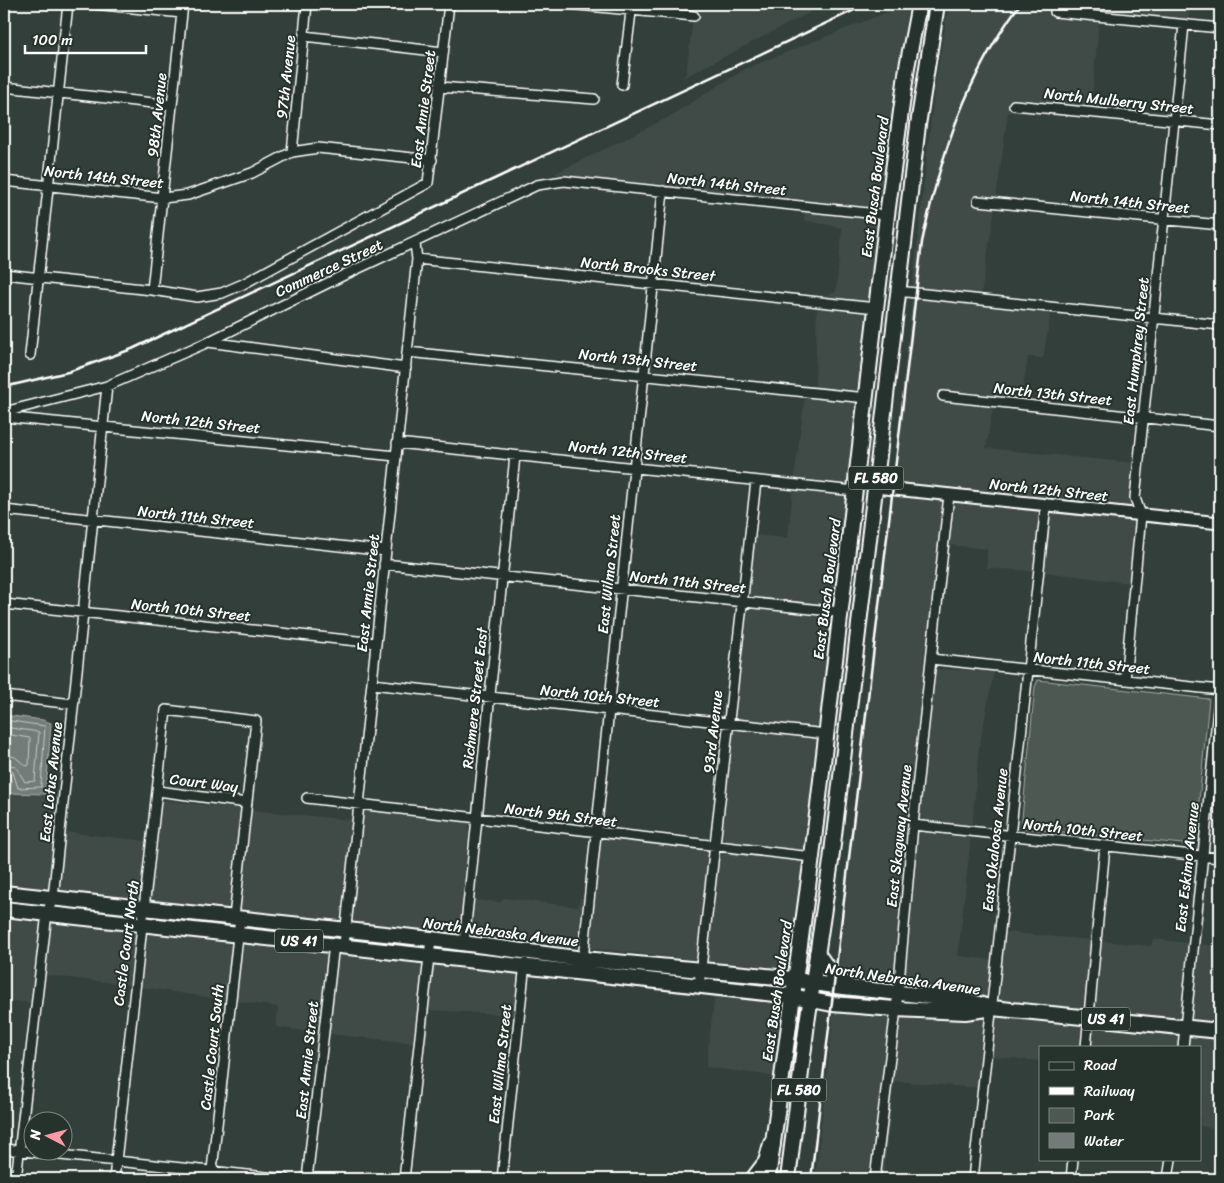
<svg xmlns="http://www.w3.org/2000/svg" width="1224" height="1183" viewBox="0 0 1224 1183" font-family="Sriracha,sans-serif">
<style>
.built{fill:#404c47}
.green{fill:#4d5853;stroke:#a6aca9}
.water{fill:#737b78;stroke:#abb0ae}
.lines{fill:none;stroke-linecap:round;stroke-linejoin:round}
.shore{stroke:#c7cac9;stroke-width:1}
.minor-casing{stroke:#fff;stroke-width:12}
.tertiary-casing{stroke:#fff;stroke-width:15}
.primary-casing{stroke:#fff;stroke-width:18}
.motorway-casing{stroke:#fff;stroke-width:20}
.minor{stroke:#26332d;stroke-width:9}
.tertiary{stroke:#26332d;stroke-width:11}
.primary{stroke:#26332d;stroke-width:14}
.motorway{stroke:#26332d;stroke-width:16}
.rail{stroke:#fff;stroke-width:2.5}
.labels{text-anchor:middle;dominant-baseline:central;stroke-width:4;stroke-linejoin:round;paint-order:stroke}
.shield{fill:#26332d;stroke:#bec2c0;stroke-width:1}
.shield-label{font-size:14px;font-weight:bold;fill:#fff}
.street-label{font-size:15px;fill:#fff;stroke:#26332d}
</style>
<rect width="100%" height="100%" fill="#333f3a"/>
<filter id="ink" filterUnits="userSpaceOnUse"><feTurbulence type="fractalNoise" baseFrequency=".02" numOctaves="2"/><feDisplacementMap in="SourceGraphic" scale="10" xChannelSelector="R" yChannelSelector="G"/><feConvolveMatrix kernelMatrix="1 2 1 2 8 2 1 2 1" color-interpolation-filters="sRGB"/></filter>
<g filter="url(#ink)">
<!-- built -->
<path class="built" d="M695,4h131l-145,75 5,-5 7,-54h6v-8h-5z
M908,4l-29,206 -325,-36 113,-56 78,-49z
M949,4h241l-2,17 -88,-11v3l-49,-6 -1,8 49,6 -8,87 -81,-8 -1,8 81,10 -82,-6 -12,87 -23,-2v8l22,2 -14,88 -69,-5 23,-206z
M805,210l73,8 -9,85 -49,-6 16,-5 6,-64 -38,-8z
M912,298l139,14 -8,46 -15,-1 -7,43 -82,-9 -1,9 55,6 -7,42 148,15 -4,35 4,12 -242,-25z
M817,305l51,6 -9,82 -44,-5z
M805,396l53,5 -9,85 -55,-6z
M793,489l55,6 -12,113 -89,-10 7,-63 34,3z
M891,494l53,4 -36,331 -14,160 -40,-4 -16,-11z
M954,499l86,8 -7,64 -46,-3v-19l-37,-4 -4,24z
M1050,508l86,11 -6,64 -87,-11z
M746,606l89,10 -13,113 -89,-10z
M934,669l60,2 -15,77 -7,80 -54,-7z
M733,727l88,11 -15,114 -86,-10z
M4,772l8,9 -2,12 49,1 -10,95 -45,-5z
M162,800l79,9 -11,100 -80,-9z
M363,809l106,13 -9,112 -109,-12z
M251,810l101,10 -11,101 -101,-11z
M917,830l54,6 -13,120 35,4 -5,43 -85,-13z
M65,832l82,9 -7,58 -81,-9z
M599,837l111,13 -12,110 -110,-12z
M719,851l86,9 -14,110 -84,-9z
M504,898l74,9 2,-9h4l-5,49 -109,-12 3,-35 28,2z
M4,913l38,4 -10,86 -28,-3z
M51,918l86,9 -7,58 -86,-10z
M146,929l87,9 -7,62 -86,-13z
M1005,932l86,8 -6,72 -87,-8z
M242,939l87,10 -10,84 -43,-6 2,-20 -43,-6z
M1153,939l36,4 -8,80 -87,-10 7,-72 50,5z
M1198,944l22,2v81l-29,-3z
M338,950l86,10 -9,83 -86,-9z
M434,961l85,10 -4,44 -85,-5 -3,35 -3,-1z
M715,993l58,7 7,13 -7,63 -67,-9z
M834,1009l56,4 -18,158 -56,1z
M900,1013h87l-8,75 -85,-7 -10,90h-3z
M997,1013l87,8 -3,26h-41v14l-48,-5z
M1093,1022l87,9 -1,16h-89z
M1190,1032l30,4v93l-20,-3v-79h-12z"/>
<!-- green -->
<path class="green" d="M1038,680l171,19 -14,143 -2,3 -172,-17 14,-141z"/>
<!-- water -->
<path class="water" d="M4,715l39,5 8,3 -5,71 -37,-1 3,-12 -8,-9z"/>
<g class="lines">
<!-- shore -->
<path class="shore" d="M4,720l41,6 -4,61 -23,1 -5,-16 -9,-4
M4,727l35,5 -4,49 -10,1 -9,-15 -12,-5
M4,734l26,4 -1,27 -3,1 -11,-9 -11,-3"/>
<!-- minor casing -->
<g class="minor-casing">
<path id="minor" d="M94,4l88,9
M567,4l127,12
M1055,12l165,16
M304,36l139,16
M622,85l10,-81
M4,87l168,18
M440,87l154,12
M1014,105l206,20
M292,152l15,-148
M4,181l159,17 25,-3 64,-22 40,-21 26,-4 114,12
M978,201l242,24
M417,259l459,49
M4,274l148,16 45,7 25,-4 21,-9 185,-101 21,-179
M152,290l31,-286
M897,291l323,34
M208,342l198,26
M407,352l460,46
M30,355l38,-351
M943,396l277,30
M4,412l103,-26 101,-44 136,-67 193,-90 27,-4 323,34
M4,417l392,39
M397,443l458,48
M4,510l382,41
M384,564l456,48
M4,604l372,39
M931,659l289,31
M1125,680l16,-165 -6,-17 49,-473
M372,684l454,50
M4,696l69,8
M158,791l89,12
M307,798l505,59
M913,825l307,33
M464,943l51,-487
M344,945l73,-686 -2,-15
M583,959l80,-768
M699,986l57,-505
M1086,1047l19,-201
M1183,1047l37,-357
M4,1149l282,30
M16,1179l31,-266 6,-15 54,-512
M114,1179l52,-469 90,11 -22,196
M211,1179l29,-261
M307,1179l27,-235
M404,1179l27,-240
M502,1179l23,-216
M875,1179l23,-186 15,-168 36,-330
M973,1179l73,-675
M1071,1179l2,-20
M1168,1179l3,-20"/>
</g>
<!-- tertiary casing -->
<g class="tertiary-casing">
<path id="tertiary" d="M875,487l345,36"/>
</g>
<!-- primary casing -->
<g class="primary-casing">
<path id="primary" d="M4,893l427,46 152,20 194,18 57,9 131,14 27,8 228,23
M4,909l788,87 40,8 63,5 70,3 22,-3
M817,953l14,20 17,13
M768,1179l44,-322 75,-642 20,-148 12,-63
M788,1179l19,-156 24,-162 87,-736 19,-121"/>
</g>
<!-- motorway casing -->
<g class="motorway-casing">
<path id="motorway" d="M754,1179l13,-17 5,-18"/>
</g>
<!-- minor -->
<use href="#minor" class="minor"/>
<!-- tertiary -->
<use href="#tertiary" class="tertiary"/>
<!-- primary -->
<use href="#primary" class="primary"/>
<!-- motorway -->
<use href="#motorway" class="motorway"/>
<!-- rail -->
<path class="rail" d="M4,387l64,-15 64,-23 735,-345
M811,1179l111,-937c19,-88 44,-165 98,-238"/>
</g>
</g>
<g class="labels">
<!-- shield labels -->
<g class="shield">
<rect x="848.5" y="466.5" width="55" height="23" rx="4"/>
<rect x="275" y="929.5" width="48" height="23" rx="4"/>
<rect x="1082" y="1007.5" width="48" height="23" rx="4"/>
<rect x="771.5" y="1078.5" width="55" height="23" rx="4"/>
</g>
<g class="shield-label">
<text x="876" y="478">FL 580</text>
<text x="299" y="941">US 41</text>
<text x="1106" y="1019">US 41</text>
<text x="799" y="1090">FL 580</text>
</g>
<!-- street labels -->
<g class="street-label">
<text transform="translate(286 77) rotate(-84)">97th Avenue</text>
<text transform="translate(1119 101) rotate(6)">North Mulberry Street</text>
<text transform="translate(423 109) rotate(-83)">East Annie Street</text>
<text transform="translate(157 115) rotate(-84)">98th Avenue</text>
<text transform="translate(104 177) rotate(6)">North 14th Street</text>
<text transform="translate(727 184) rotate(6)">North 14th Street</text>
<text transform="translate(875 187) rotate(-83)">East Busch Boulevard</text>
<text transform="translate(1130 202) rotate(6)">North 14th Street</text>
<text transform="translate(329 268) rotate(-25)">Commerce Street</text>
<text transform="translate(648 269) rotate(6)">North Brooks Street</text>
<text transform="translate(1136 351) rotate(-84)">East Humphrey Street</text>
<text transform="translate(638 360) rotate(6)">North 13th Street</text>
<text transform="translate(1053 394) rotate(6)">North 13th Street</text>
<text transform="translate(201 422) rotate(6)">North 12th Street</text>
<text transform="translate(628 452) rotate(6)">North 12th Street</text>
<text transform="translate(1049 490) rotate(6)">North 12th Street</text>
<text transform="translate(196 517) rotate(6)">North 11th Street</text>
<text transform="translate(609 574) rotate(-84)">East Wilma Street</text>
<text transform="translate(688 582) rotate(6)">North 11th Street</text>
<text transform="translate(827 589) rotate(-83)">East Busch Boulevard</text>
<text transform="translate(368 593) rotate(-84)">East Annie Street</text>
<text transform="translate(191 610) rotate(6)">North 10th Street</text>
<text transform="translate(1092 663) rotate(6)">North 11th Street</text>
<text transform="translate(600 696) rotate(6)">North 10th Street</text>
<text transform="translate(475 698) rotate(-84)">Richmere Street East</text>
<text transform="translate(713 732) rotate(-84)">93rd Avenue</text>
<text transform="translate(51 782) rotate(-84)">East Lotus Avenue</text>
<text transform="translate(204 783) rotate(7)">Court Way</text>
<text transform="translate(561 815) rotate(7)">North 9th Street</text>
<text transform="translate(1083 830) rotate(6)">North 10th Street</text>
<text transform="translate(899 836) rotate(-84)">East Skagway Avenue</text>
<text transform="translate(995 840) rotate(-84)">East Okaloosa Avenue</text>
<text transform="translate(1187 867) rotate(-84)">East Eskimo Avenue</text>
<text transform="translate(501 932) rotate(7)">North Nebraska Avenue</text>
<text transform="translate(126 943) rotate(-83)">Castle Court North</text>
<text transform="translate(903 979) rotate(8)">North Nebraska Avenue</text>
<text transform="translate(777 991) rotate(-82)">East Busch Boulevard</text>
<text transform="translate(212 1047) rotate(-84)">Castle Court South</text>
<text transform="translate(307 1060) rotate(-84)">East Annie Street</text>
<text transform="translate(500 1064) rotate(-84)">East Wilma Street</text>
</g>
</g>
<!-- margin -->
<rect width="1224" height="1183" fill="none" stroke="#26332d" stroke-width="20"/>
<rect x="10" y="10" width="1204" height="1163" fill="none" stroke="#fff" stroke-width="2" filter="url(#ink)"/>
<!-- legend -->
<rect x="1039" y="1046" width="162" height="115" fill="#26332d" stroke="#7d8581"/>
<rect x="1049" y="1062" width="25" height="8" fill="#26332d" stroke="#7d8581"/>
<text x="1084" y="1070" font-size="15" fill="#ffffff">Road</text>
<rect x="1049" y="1087" width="25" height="8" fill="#ffffff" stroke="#7d8581"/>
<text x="1084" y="1096" font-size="15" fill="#ffffff">Railway</text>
<rect x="1049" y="1108" width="25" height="15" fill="#4d5853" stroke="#7d8581"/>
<text x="1084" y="1120" font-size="15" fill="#ffffff">Park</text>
<rect x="1049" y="1133" width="25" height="15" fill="#737b78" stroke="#7d8581"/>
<text x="1084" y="1146" font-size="15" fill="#ffffff">Water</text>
<!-- north arrow -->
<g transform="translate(48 1136) rotate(276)"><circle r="24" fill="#26332d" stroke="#7d8581"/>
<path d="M0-4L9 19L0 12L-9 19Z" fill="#ff9aa2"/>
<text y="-8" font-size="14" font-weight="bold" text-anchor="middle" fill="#ffffff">N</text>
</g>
<!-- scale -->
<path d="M25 45v8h121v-8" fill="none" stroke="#ffffff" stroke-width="2.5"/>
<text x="32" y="45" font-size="15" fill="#ffffff" stroke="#26332d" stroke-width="4" paint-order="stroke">100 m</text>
</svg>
